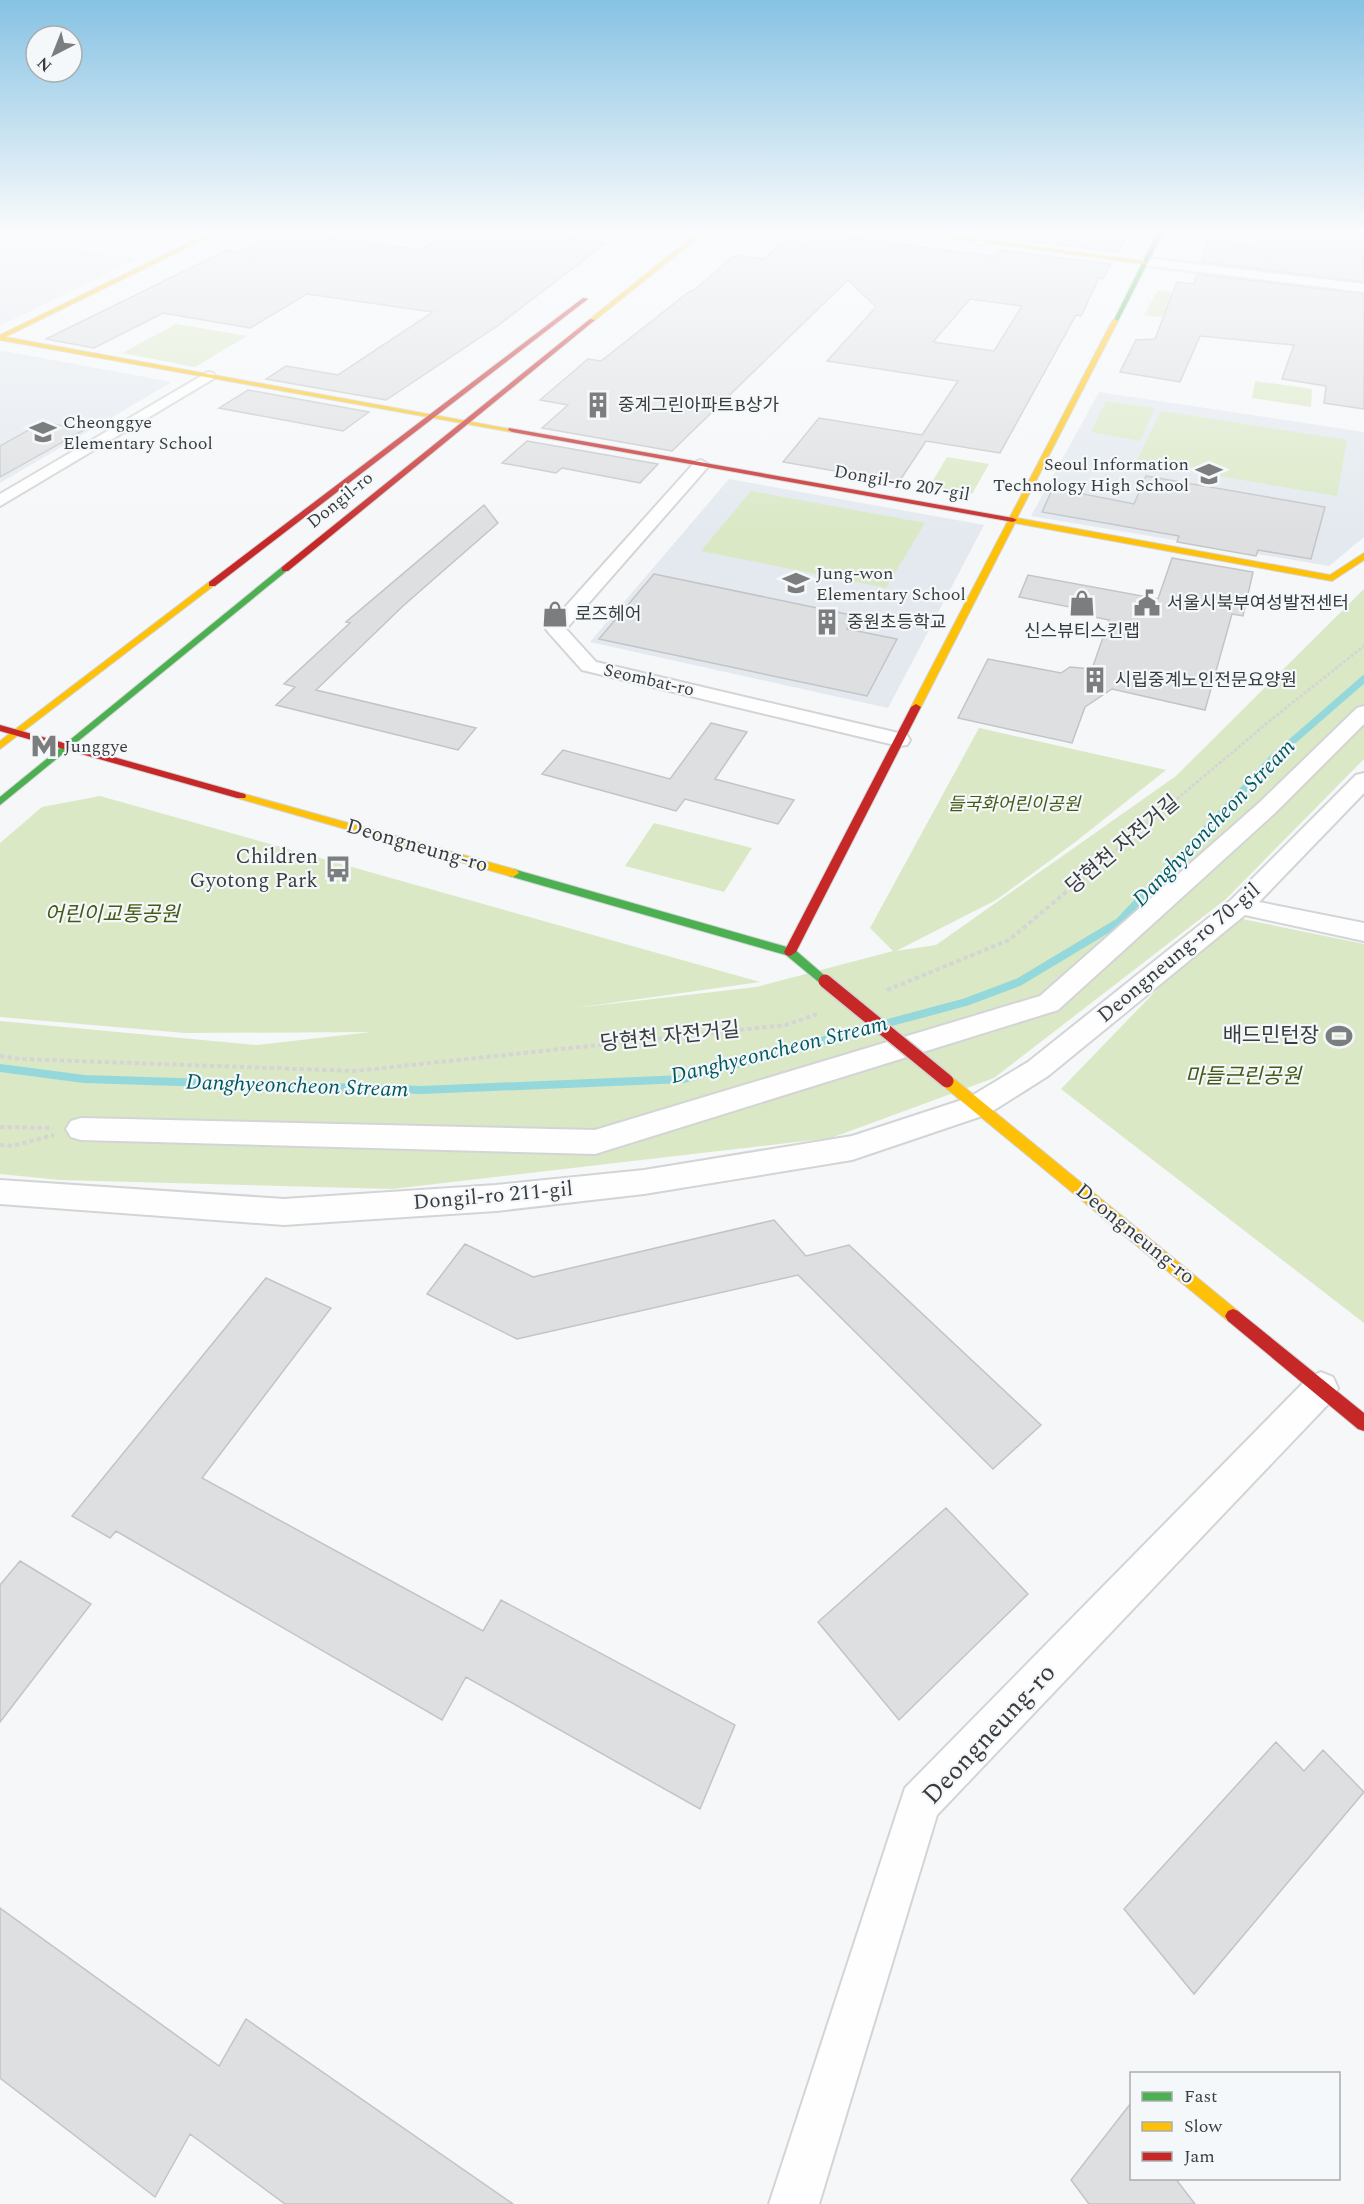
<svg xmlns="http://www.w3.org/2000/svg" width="1364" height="2204" viewBox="0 0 1364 2204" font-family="Spectral,'Noto Sans KR',serif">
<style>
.built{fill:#e3e9ef}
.green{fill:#dae8c5}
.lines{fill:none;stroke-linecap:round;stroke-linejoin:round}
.stream-far1{stroke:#94d8dc;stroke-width:7}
.stream{stroke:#94d8dc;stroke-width:8}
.building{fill:#dedfe1;stroke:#c3c4c5;stroke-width:1.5;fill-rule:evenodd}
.street-casing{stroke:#d3d4d5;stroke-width:4}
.fast-casing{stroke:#d3d4d5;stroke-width:2}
.slow-casing{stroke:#d3d4d5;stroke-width:2}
.jam-casing{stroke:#d3d4d5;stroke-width:2}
.path-far1{stroke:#d5d5d5;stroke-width:3;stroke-dasharray:3 2;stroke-linecap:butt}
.path{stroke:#d5d5d5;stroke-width:4;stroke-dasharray:4.5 3;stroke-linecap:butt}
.street{fill:#fefefe;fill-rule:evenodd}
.fast{fill:#4caf50;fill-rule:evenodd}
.slow{fill:#ffc107;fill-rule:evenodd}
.jam{fill:#c62828;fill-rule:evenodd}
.jam-bridge-casing{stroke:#d3d4d5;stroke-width:16;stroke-linecap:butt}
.jam-bridge{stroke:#c62828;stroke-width:13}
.labels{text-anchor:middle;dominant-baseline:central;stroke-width:4.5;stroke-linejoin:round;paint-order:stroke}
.far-poi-label{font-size:18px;fill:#3b3c3d;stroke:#f4f8fa;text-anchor:start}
.far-street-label{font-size:18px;fill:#3b3c3d;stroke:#f4f8fa}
.far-park-label{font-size:18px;font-style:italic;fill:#465a15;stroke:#f4f8fa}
.street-label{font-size:21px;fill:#3b3c3d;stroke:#f4f8fa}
.poi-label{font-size:21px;fill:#3b3c3d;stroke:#f4f8fa;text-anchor:end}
.park-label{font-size:21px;font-style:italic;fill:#465a15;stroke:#f4f8fa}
.water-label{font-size:22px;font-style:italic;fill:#00595e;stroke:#f4f8fa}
.near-street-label{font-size:26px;fill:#3b3c3d;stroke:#f4f8fa}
</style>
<rect width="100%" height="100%" fill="#f5f7f9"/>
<!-- built -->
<path class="built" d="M0,236l138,23 -138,67z
M4,351l168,31 -172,101v-130z
M1099,392l265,40v105l-35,29 -298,-50z
M729,479l255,46 -96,183 -298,-66z"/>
<!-- green -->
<path class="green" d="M1158,290l53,7 -11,26 -56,-8z
M176,324l71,12 -52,31 -73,-14z
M1255,381l57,8 -1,18 -59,-9z
M1106,401l49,7 -15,33 -49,-9z
M1161,411l186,29 -10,56 -201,-34z
M947,457l42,7 -17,30 -43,-7z
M751,491l174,32 -39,65 -185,-37z
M1364,589v170l-138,140 -232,179 -163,60 -439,51 -332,-9 -60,-6v-153l257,24 114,-13 -186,1 -185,-16v-174l42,-36 58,-11 660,186 -185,26 181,-21 137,-36 -23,-23 109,-200 187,42 -92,73 -78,57 -100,51 40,-6 240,-169z
M654,823l98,25 -28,44 -99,-26z
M1228,916l136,28v379l-303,-234z"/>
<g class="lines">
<!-- stream-far1 -->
<path class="stream-far1" d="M1165,873l108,-115 91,-79"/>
<!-- stream -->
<path class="stream" d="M888,1023l78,-21 53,-20 100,-60 48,-51
M0,1068l84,11 338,11 262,-11 188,-52"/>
</g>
<!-- building -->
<path class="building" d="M455,229h55l96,14 -110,84 -110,73 -120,-21 20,-13 52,9 95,-63 -126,-18 -57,34 -87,-15 -69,35 -48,-9 181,-89 14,2 44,-21 136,19z
M1015,229h68l45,6 -10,17 -109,-14z
M1258,229h106v53l-163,-20 8,-22 48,6z
M818,233l177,24 5,-7 111,14 -8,15 -4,-1 -18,38 -5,-1 -76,138 -74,-12 -27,41 -116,-20 36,-44 103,17 36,-54 -131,-20 49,-54 -28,-27 -176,171 -130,-23 26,-23 -28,-5 48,-41 13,2 89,-70h3l42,-36 29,4 20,-18 21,3zM970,299l52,7 -28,45 -61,-9z
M1197,274l167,20v115l-40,-6 2,-17 -44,-7 12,-34 -94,-9 -20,46 -60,-10 16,-32 19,-1 22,-57 17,2z
M248,390l121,22 -26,19 -124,-23z
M43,422l41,8 -84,47v-31z
M527,441l131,23 -18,19 -78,-15 -6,5 -54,-10z
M1146,476l179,31 -14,52 -53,-9 -2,6 -79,-14 2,-6 -137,-24 11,-24 81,16z
M484,505l14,18 -95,83 -87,84 160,38 -18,22 -182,-45 19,-18 -11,-3 66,-61 -4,-1z
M1172,558l81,14 -10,44 -11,-2 -27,96 -93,-21 -27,18 -13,36 -114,-25 30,-59 73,14 9,-6 22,2 17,-49 -39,-8v-5l-51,-10 9,-22 130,24z
M654,574l202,42 -9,13 50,10 -30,57 -268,-57z
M711,723l36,9 -32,47 79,21 -16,24 -93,-25 -9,12 -134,-37 21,-24 107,29z
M774,1220l32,36 43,-11 192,180 -48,44 -195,-194 -281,64 -90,-45 38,-50 68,33z
M266,1278l65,30 -129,170 281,153 18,-31 234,125 -35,84 -234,-132 -24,43 -326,-189 -6,7 -38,-22z
M946,1508l82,86 -129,126 -81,-98z
M20,1561l71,43 -91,118v-137z
M1276,1742l28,29 19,-21 41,42 -170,202 -70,-85z
M0,1908l219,158 27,-47 267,185h-228l-95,-70 -35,63 -155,-119z
M1131,2103v75h44l20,26h-106l-18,-24z"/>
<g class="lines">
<!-- street casing -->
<g class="street-casing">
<path id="street" d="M986,229h12l-12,15h-8l-2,-3z
M1146,258l218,26v8l-222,-27v-6z
M208,372l5,1 2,3 -2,3 -213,127v-12z
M701,460l8,5 -2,3 -141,161 30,33 311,73 3,5 -3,5 -8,1 -317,-76 -33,-37 -3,-4 3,-4 146,-163z
M1364,706v18l-88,88 -218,198 -463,144 -514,-14 -10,-3 -5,-8 5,-8 10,-3 514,12 445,-134 220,-194 97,-94z
M1364,773v20l-105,109 105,21v18l-119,-26 -197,161 -60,38 -136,46 -208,34 -148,17 -212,14 -284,-21v-24l284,19 212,-14 148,-15 208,-34 116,-38 60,-36 203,-162 125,-125z
M1321,1372l12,5 5,11 -5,11 -396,416 -118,389h-50l136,-416 404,-411z"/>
</g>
<!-- fast casing -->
<g class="fast-casing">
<path id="fast" d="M1159,229h6l-47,92 -5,1z
M282,567l7,2 -289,236v-8z
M513,869l281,80 37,32 -6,4 -4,-1 -35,-29 -277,-79v-6z"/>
</g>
<!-- slow casing -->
<g class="slow-casing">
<path id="slow" d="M217,229h8l-220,108 511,93 -4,2 -512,-92v-5z
M702,229h7l-115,92h-4v-2z
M885,229h18l246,33 -3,2z
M1115,319l3,2 -101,197 313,57 34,-22v7l-32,21 -317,-58 -94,184 -8,2 -2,-2 201,-386z
M209,582l7,2 -216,165v-8z
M241,793l276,77 2,3 -6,4 -276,-79v-4z
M947,1076l5,1 286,234 3,5 -3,5 -5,2 -5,-2 -286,-236 -2,-4z"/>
</g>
<!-- jam casing -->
<g class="jam-casing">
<path id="jam" d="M583,298l5,1 -373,287h-6v-4z
M590,319l5,1 -307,251h-6v-4z
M509,428l504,90 4,2 -4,2 -501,-90 -4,-2z
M916,704l5,3 -125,245 -6,4 -4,-1 -2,-3 127,-245z
M0,725l245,69 1,2 -1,2h-8l-237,-67z
M1233,1309l5,2 126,102v18l-6,-2 -130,-108 -3,-5 3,-5z"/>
</g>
<!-- path-far1 -->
<path class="path-far1" d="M1089,873l183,-154 92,-73"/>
<!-- path -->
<path class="path" d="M887,990l122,-50 82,-69
M0,1056l20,3 335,12 431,-46 31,-11
M0,1127l53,1
M0,1145l12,1 42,-11"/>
<!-- street -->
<use href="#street" class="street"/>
<!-- fast -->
<use href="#fast" class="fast"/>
<!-- slow -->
<use href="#slow" class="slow"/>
<!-- jam -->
<use href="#jam" class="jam"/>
<!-- jam-bridge casing -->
<g class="jam-bridge-casing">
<path id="jam-bridge" d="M825,981l122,100"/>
</g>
<!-- jam-bridge -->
<use href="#jam-bridge" class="jam-bridge"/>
</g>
<!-- sky -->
<linearGradient id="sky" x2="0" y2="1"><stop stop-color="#86c2e3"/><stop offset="0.43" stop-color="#fafbfc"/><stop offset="1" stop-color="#fafbfc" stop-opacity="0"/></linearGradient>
<rect width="1364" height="538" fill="url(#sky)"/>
<!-- icons -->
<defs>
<g id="building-bare" transform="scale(2.07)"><path d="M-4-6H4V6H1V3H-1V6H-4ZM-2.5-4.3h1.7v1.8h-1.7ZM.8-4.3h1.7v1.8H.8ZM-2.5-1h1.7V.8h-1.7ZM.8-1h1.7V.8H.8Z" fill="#7c7d7f" stroke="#f4f8fa" stroke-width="2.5" paint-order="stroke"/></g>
<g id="school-bare" transform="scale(2.07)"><path d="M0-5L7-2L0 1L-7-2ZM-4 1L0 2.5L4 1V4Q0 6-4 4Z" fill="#7c7d7f" stroke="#f4f8fa" stroke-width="2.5" paint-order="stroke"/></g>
<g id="shop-bare" transform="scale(2.07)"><path d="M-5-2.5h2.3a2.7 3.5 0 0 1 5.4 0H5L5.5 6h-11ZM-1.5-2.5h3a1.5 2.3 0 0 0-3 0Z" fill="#7c7d7f" stroke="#f4f8fa" stroke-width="2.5" paint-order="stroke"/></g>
<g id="civic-bare" transform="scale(2.07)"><path d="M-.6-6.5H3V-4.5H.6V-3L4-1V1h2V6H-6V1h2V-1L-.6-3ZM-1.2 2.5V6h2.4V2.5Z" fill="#7c7d7f" stroke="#f4f8fa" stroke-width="2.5" paint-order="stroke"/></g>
<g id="metro-bare" transform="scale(2.07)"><path d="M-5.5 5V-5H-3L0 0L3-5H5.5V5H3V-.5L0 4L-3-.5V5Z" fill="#7c7d7f" stroke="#f4f8fa" stroke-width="2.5" paint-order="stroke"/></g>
<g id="bus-bare" transform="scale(2.07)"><path d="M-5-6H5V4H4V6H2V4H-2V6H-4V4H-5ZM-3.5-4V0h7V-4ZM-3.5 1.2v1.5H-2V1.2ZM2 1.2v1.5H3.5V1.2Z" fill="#7c7d7f" stroke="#f4f8fa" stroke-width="2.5" paint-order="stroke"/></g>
<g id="stadium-bare" transform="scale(2.07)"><path d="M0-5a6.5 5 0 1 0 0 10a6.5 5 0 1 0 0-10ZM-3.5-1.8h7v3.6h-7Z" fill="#7c7d7f" stroke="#f4f8fa" stroke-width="2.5" paint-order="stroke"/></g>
</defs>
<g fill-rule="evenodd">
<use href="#building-bare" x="598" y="405"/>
<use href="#school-bare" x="43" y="432"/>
<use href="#school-bare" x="1209" y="474"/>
<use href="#school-bare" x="796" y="583"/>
<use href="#shop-bare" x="1082" y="603"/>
<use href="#civic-bare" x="1147" y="603"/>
<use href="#shop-bare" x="555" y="614"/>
<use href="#building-bare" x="827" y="622"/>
<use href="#building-bare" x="1095" y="680"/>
<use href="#metro-bare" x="44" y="746"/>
<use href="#bus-bare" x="338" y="869"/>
<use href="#stadium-bare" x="1339" y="1036"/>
</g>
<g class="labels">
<!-- far-poi labels -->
<g class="far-poi-label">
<text x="618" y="405">중계그린아파트B상가</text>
<text x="63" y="422">Cheonggye<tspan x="63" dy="21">Elementary School</tspan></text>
<text x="1189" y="464" text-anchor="end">Seoul Information<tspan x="1189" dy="21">Technology High School</tspan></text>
<text x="816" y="573">Jung-won<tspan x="816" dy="21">Elementary School</tspan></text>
<text x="1167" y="603">서울시북부여성발전센터</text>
<text x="575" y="614">로즈헤어</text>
<text x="847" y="622">중원초등학교</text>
<text x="1082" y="631" text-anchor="middle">신스뷰티스킨랩</text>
<text x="1115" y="680">시립중계노인전문요양원</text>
<text x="64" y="746">Junggye</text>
</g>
<!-- far-street labels -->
<g class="far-street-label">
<text transform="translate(902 483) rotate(10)">Dongil-ro 207-gil</text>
<text transform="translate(340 500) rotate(-39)">Dongil-ro</text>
<text transform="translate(649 680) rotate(13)">Seombat-ro</text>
</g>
<!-- far-park labels -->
<g class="far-park-label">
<text x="1014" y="804">들국화어린이공원</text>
</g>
<!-- street labels -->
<g class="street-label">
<text transform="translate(1123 845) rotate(-40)">당현천 자전거길</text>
<text transform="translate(417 846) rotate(16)">Deongneung-ro</text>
<text transform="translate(1179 953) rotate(-40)">Deongneung-ro 70-gil</text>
<text transform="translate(670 1037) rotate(-6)">당현천 자전거길</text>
<text transform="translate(493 1196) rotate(-5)">Dongil-ro 211-gil</text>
<text transform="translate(1135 1234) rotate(39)">Deongneung-ro</text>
</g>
<!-- poi labels -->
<g class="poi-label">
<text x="318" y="857">Children<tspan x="318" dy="24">Gyotong Park</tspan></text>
<text x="1319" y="1036">배드민턴장</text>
</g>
<!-- park labels -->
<g class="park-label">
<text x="112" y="915">어린이교통공원</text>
<text x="1243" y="1077">마들근린공원</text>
</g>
<!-- water labels -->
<g class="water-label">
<text transform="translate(1214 823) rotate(-46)">Danghyeoncheon Stream</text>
<text transform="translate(779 1050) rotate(-14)">Danghyeoncheon Stream</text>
<text transform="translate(297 1086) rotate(2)">Danghyeoncheon Stream</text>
</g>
<!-- near-street labels -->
<g class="near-street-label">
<text transform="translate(989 1734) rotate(-47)">Deongneung-ro</text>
</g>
</g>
<!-- legend -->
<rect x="1130" y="2072" width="210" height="108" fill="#f4f8fa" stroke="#aaadae" stroke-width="1.5"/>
<rect x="1142" y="2092" width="30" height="9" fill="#4caf50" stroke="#aaadae" stroke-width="1.5"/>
<text x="1184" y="2102" font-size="18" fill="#3b3c3d">Fast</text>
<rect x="1142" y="2122" width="30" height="9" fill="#ffc107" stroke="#aaadae" stroke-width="1.5"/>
<text x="1184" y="2132" font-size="18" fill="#3b3c3d">Slow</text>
<rect x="1142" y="2152" width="30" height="9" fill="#c62828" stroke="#aaadae" stroke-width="1.5"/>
<text x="1184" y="2162" font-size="18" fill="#3b3c3d">Jam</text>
<!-- north arrow -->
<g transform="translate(54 54) rotate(222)"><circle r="28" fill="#f4f8fa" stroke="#aaadae" stroke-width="1.5"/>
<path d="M0-4.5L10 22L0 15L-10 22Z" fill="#7c7d7f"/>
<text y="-9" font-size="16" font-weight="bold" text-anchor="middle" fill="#3b3c3d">N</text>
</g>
</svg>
